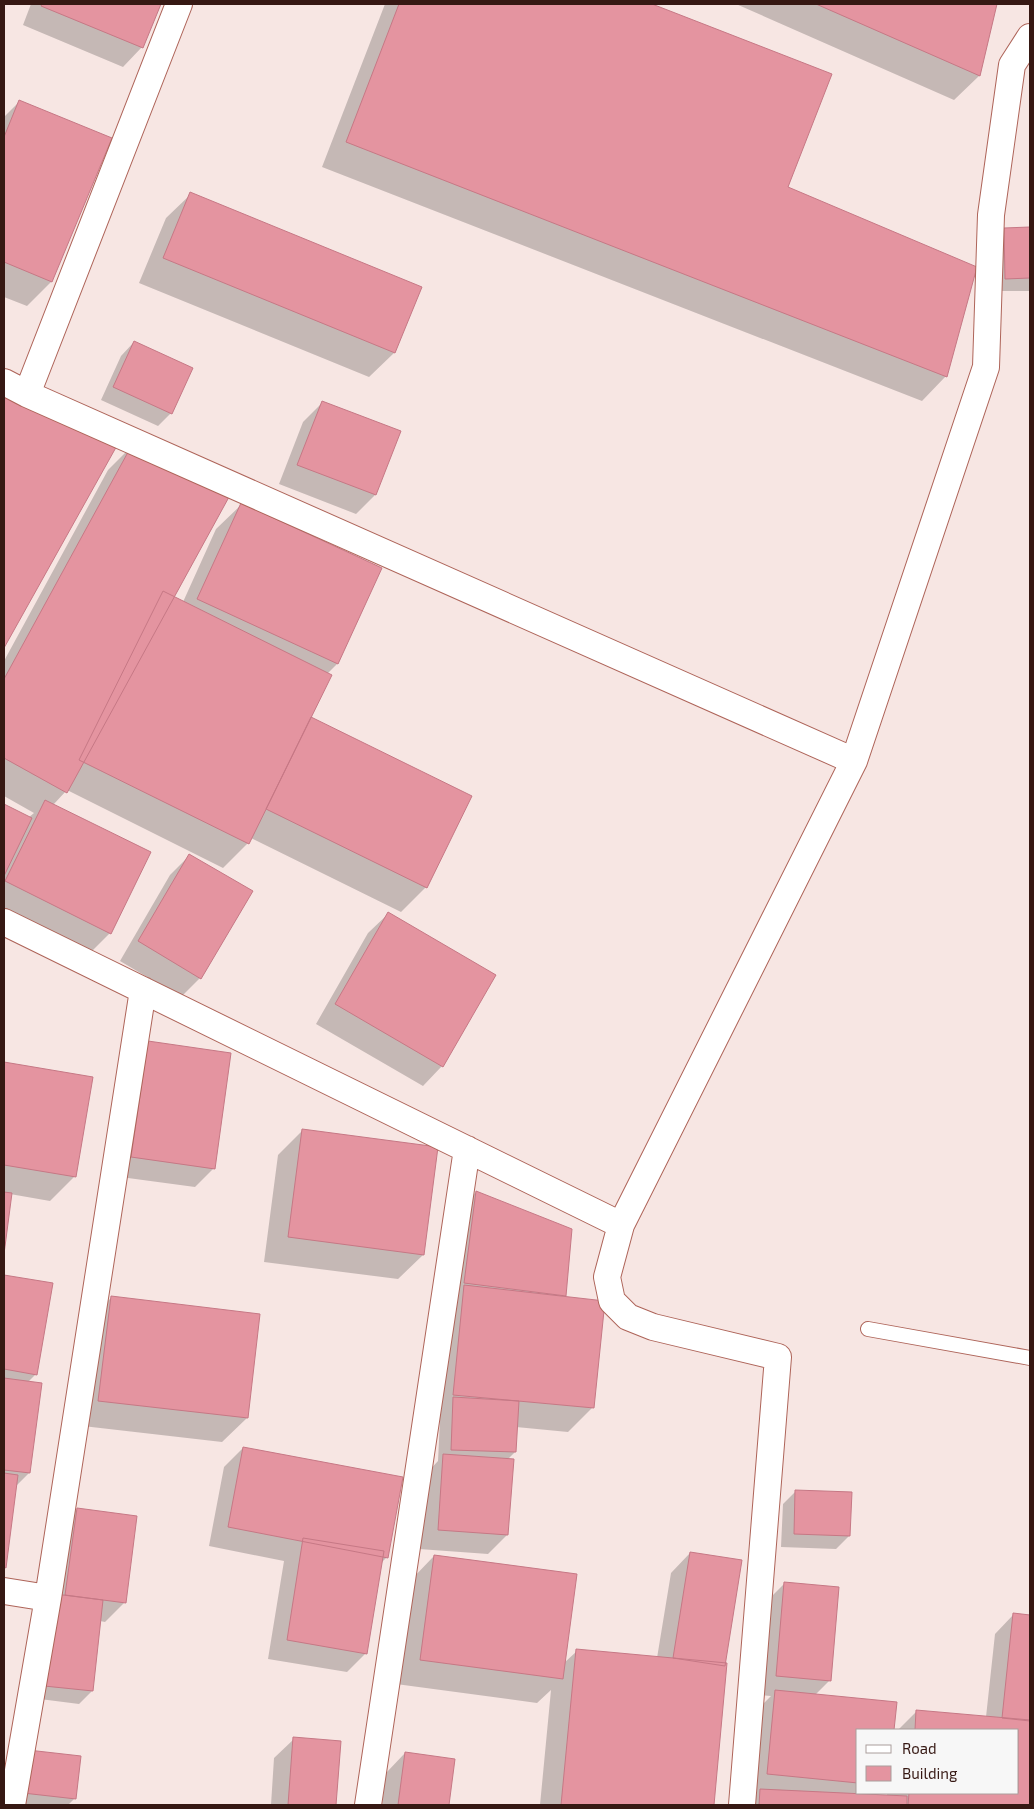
<svg xmlns="http://www.w3.org/2000/svg" width="1034" height="1809" viewBox="0 0 1034 1809" font-family="'Exo 2',sans-serif">
<style>
.shadow{fill:#0003}
.building{fill:#e494a0;stroke:#c67885}
.lines{fill:none;stroke-linecap:round;stroke-linejoin:round}
.service-casing{stroke:#ae6459;stroke-width:16}
.minor-casing{stroke:#ae6459;stroke-width:28}
.service{stroke:#fff;stroke-width:14}
.minor{stroke:#fff;stroke-width:26}
</style>
<rect width="100%" height="100%" fill="#f7e6e3"/>
<!-- shadow -->
<path class="shadow" d="M31,4h129l-18,43 -19,20 -100,-42z
M385,4h264l181,70 -43,114 159,188 -24,25 -600,-234z
M736,4h260l-17,72 -25,24z
M20,101l31,181 -24,24 -23,-9v-180z
M191,194l203,159 -25,24 -230,-94 27,-65z
M1005,229h25v62h-38v-49z
M134,342l37,71 -13,13 -57,-26 20,-44z
M4,378l113,64 -113,204z
M323,402l76,30 -24,63 -19,19 -77,-30 24,-62z
M133,445l39,152 11,5 33,-73 25,-24 139,64 -43,95 -10,10 -17,43 116,170 -25,25 -150,-74 -3,5 -25,25 -156,-78 -14,15 57,128 -19,19 -87,-43v-103l24,12 6,-5 -30,-17v-135l104,-191z
M190,855l10,123 -19,19 -61,-36 50,-86z
M388,914l107,61 -53,91 -19,20 -107,-62 52,-91z
M148,1043l66,125 -19,19 -82,-11z
M4,1063l87,15 -16,98 -25,25 -40,-7 -6,50z
M303,1130l120,125 -25,24 -134,-17 14,-107z
M476,1192l89,103 -3,2 31,110 -25,25 -52,-5 -1,25 -8,8v75l-19,19 -69,-5 6,-74 13,-14 2,-41 -11,-1 28,-208z
M4,1276l47,8 -15,90 -8,8 12,2 -11,89 -13,13 -12,82z
M111,1298l136,120 -25,24 -148,-17 12,-103z
M243,1448l144,109 -7,7 -14,89 -19,19 -79,-13 16,-98 -75,-15 15,-79z
M796,1491l53,45 -13,13 -55,-2 2,-43z
M77,1509l47,94 -19,19 -5,-1 -8,70 -13,13 -47,-6 26,-170z
M690,1553l34,111 2,1 -13,140h-173l11,-115 -14,13 -141,-19 14,-103 24,-25 130,107 13,-12 80,7 14,-85z
M784,1584l46,96 -15,15 81,8 -3,27h-35v63h22l-2,2 9,1v-3h131v-63h-120l19,-19 69,6 9,-83 19,-20 16,2v189h-285l12,-11 -8,-1 7,-82 15,-15 -14,-1 8,-92z
M294,1739l45,3 -4,63h-64l3,-47z
M405,1753l49,7 -6,45h-66l4,-32z
M15,1765l60,33 -7,7h-57z"/>
<!-- building -->
<path class="building" d="M42,4h119l-18,44 -102,-42z
M399,4h253l180,70 -44,113 189,80 -30,110 -601,-235z
M816,4h181l-17,72z
M19,100l93,38 -60,144 -48,-20v-125z
M190,192l232,95 -27,66 -232,-95z
M1030,227v51l-25,1 -1,-51z
M134,341l59,27 -21,46 -59,-27z
M4,376l115,66 -115,206z
M322,401l79,30 -25,64 -79,-30z
M133,443l96,54 -162,296 -63,-35v-79z
M241,503l141,65 -44,96 -141,-65z
M163,591l169,84 -83,169 -170,-84z
M311,717l161,79 -45,92 -161,-79z
M45,800l106,52 -40,82 -106,-53z
M4,804l28,14 -28,58z
M189,854l64,37 -52,88 -63,-38z
M388,912l108,63 -53,92 -108,-63z
M148,1041l83,12 -16,116 -84,-12z
M4,1062l89,15 -17,100 -72,-12z
M302,1129l136,18 -14,108 -136,-18z
M476,1191l96,38 -6,67 -102,-13z
M4,1192l8,1 -8,61z
M4,1275l49,8 -16,92 -33,-6z
M464,1285l141,16 -11,107 -141,-13z
M111,1296l149,18 -12,104 -150,-17z
M4,1378l38,5 -12,90 -26,-3z
M453,1397l66,4 -3,51 -65,-2z
M243,1447l160,30 -15,81 -160,-31z
M443,1454l71,5 -6,76 -70,-5z
M4,1473l14,2 -12,93 -2,-1z
M795,1490l57,2 -2,44 -56,-2z
M77,1508l60,8 -11,87 -61,-8z
M303,1538l81,13 -17,103 -80,-14z
M690,1552l52,8 -17,106 -52,-8z
M434,1555l143,19 -14,105 -143,-19z
M784,1582l55,5 -8,94 -55,-5z
M55,1594l48,6 -10,91 -49,-5z
M1013,1613l17,2v106l-28,-3z
M576,1649l151,14 -13,142h-153z
M775,1690l122,12 -3,28h-36v53l-91,-9z
M916,1710l114,10v85h-122l1,-12h109v-63h-103z
M293,1737l48,4 -5,64h-48z
M28,1750l53,6 -5,43 -53,-6z
M405,1752l50,7 -6,46h-51z
M760,1789l147,7v9h-148z"/>
<g class="lines">
<!-- service casing -->
<g class="service-casing">
<path id="service" d="M868,1329l162,29"/>
</g>
<!-- minor casing -->
<g class="minor-casing">
<path id="minor" d="M4,382l23,12 827,367
M27,394l152,-390
M4,922l617,303
M4,1591l44,7 -36,207
M48,1598l95,-608
M368,1805l99,-656
M742,1805l36,-448 -125,-30 -25,-10 -16,-16 -5,-24 14,-52 233,-464 132,-394 5,-152 21,-150 18,-28"/>
</g>
<!-- service -->
<use href="#service" class="service"/>
<!-- minor -->
<use href="#minor" class="minor"/>
</g>
<!-- border -->
<rect width="1034" height="1809" fill="none" stroke="#361813" stroke-width="10"/>
<!-- legend -->
<rect x="856" y="1729" width="162" height="65" fill="#f7f7f7" stroke="#aa9e9c"/>
<rect x="866" y="1745" width="25" height="8" fill="#ffffff" stroke="#aa9e9c"/>
<text x="902" y="1754" font-size="15" fill="#361813">Road</text>
<rect x="866" y="1766" width="25" height="15" fill="#e494a0" stroke="#aa9e9c"/>
<text x="902" y="1779" font-size="15" fill="#361813">Building</text>
</svg>
